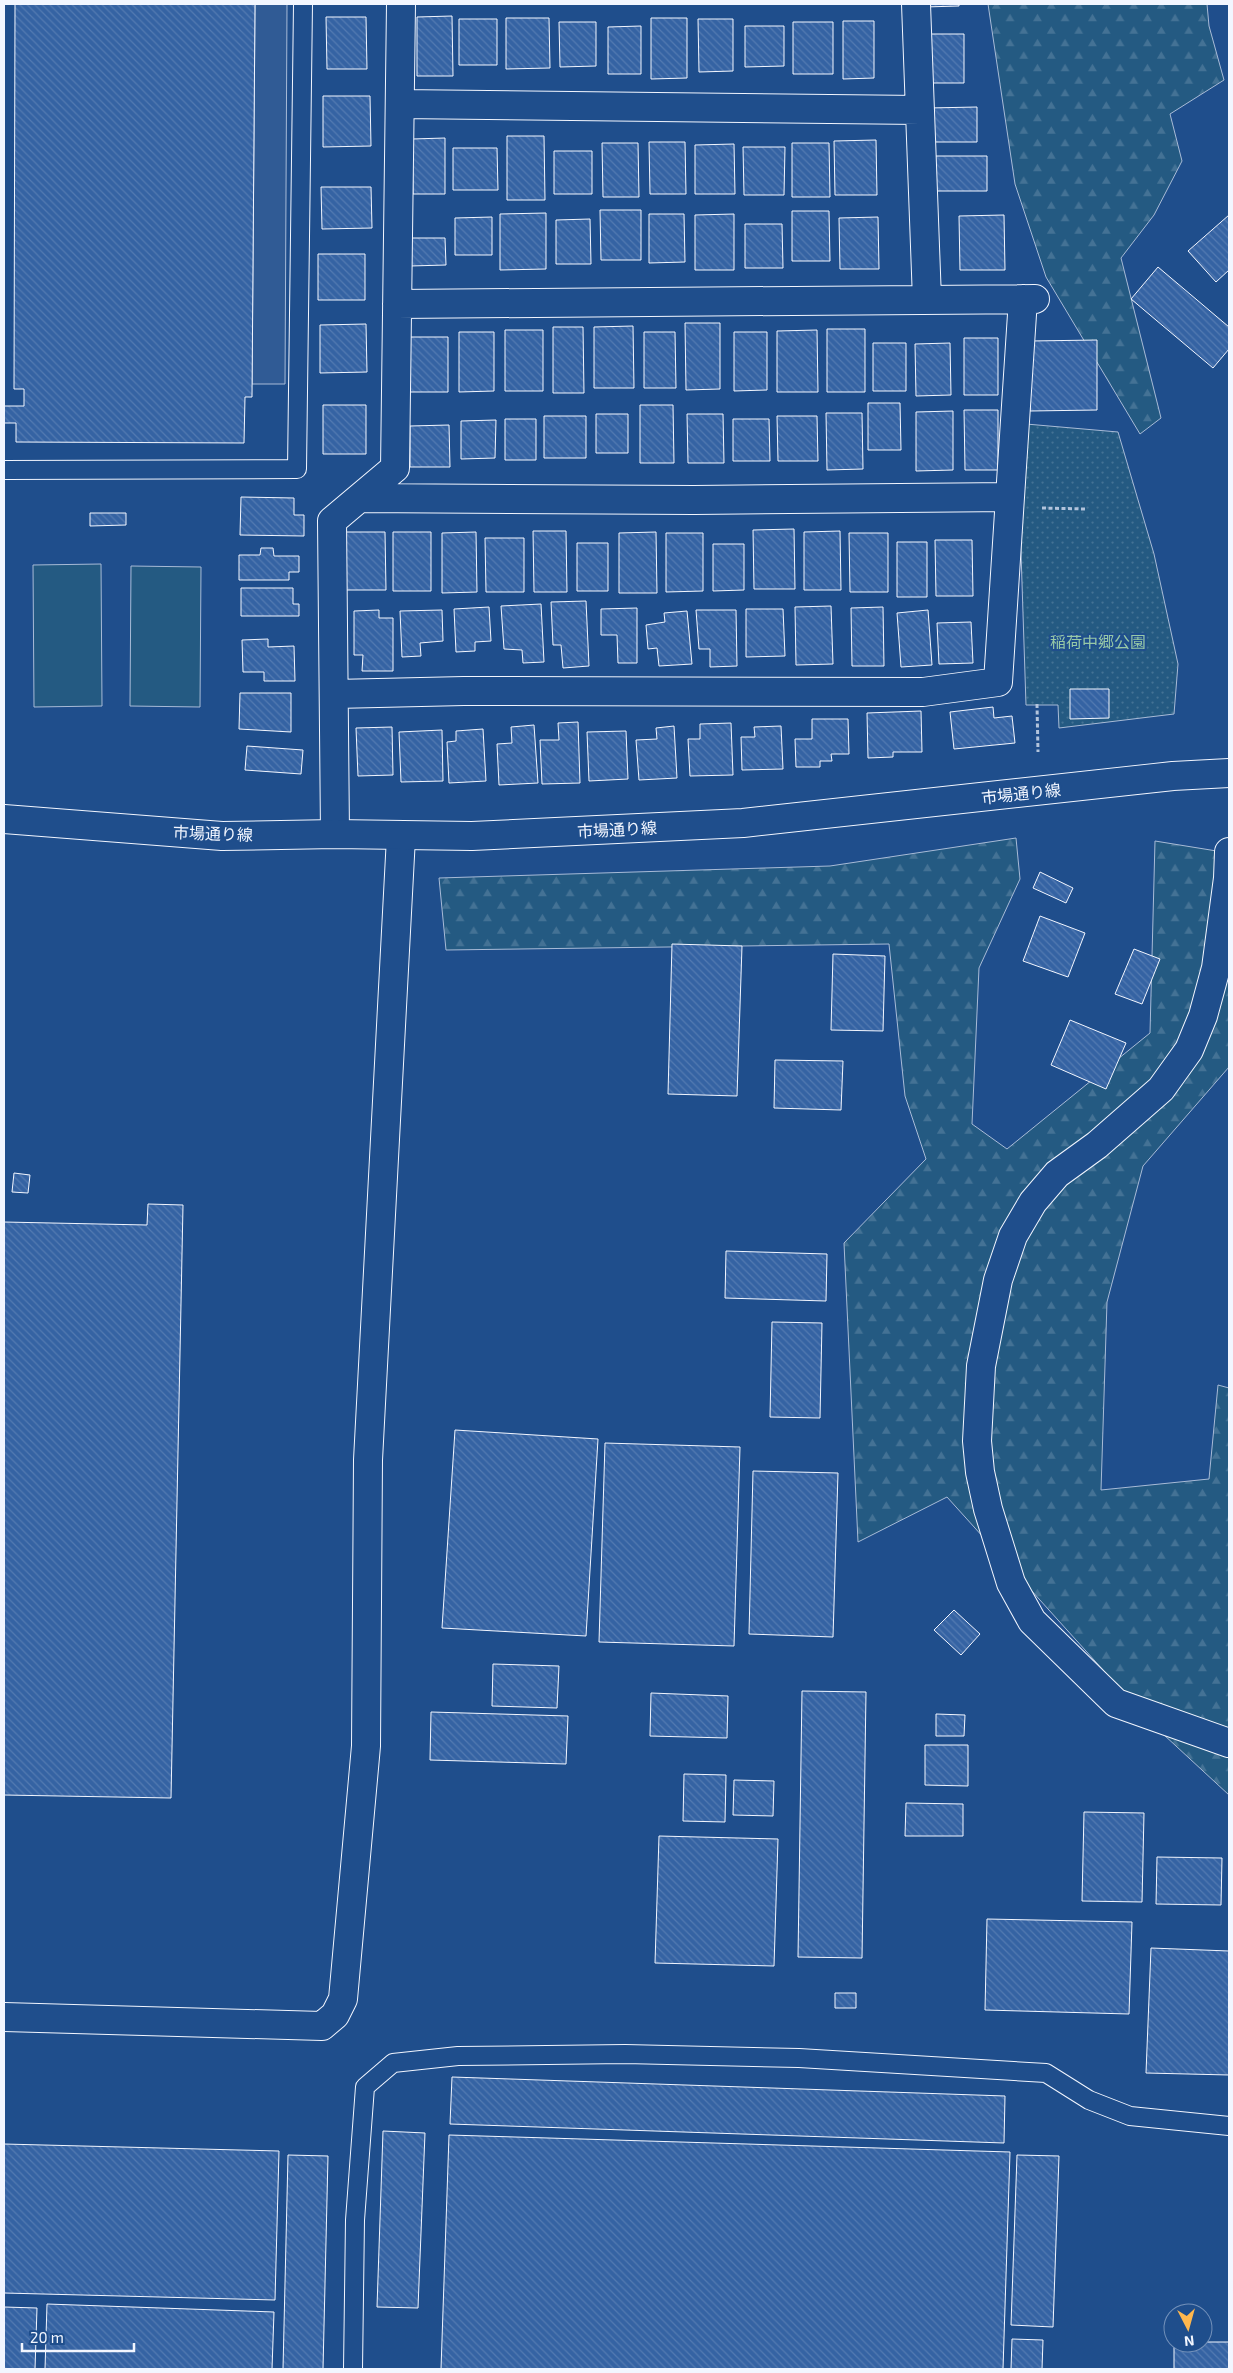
<svg xmlns="http://www.w3.org/2000/svg" width="1233" height="2373" viewBox="0 0 1233 2373" font-family="'Exo 2','Noto Sans JP',sans-serif">
<style>
.grass{fill:#245a82;stroke:#a8bbd7}
.forest{fill:url(#forest-firs);stroke:#a8bbd7}
.park{fill:url(#park-dots);stroke:#a8bbd7}
.parking{fill:#305b95;stroke:#a8bbd7}
.building{fill:url(#building-back-hatch);stroke:#f2f6ff}
.lines{fill:none;stroke-linecap:round;stroke-linejoin:round}
.lane-casing{stroke:#f2f6ff;stroke-width:20}
.street-casing{stroke:#f2f6ff;stroke-width:30}
.secondary-casing{stroke:#f2f6ff;stroke-width:30}
.path{stroke:#b3c4dc;stroke-width:3;stroke-dasharray:4 2.5;stroke-linecap:butt}
.lane{stroke:#1f4e8c;stroke-width:18}
.street{stroke:#1f4e8c;stroke-width:28}
.secondary{stroke:#1f4e8c;stroke-width:28}
.labels{text-anchor:middle;dominant-baseline:central;stroke-width:4;stroke-linejoin:round;paint-order:stroke}
.park-label{font-size:16px;fill:#97c8a6;stroke:#1f4e8c}
.street-label{font-size:16px;fill:#f2f6ff;stroke:#1f4e8c}
</style>
<defs>
<pattern id="forest-firs" width="22" height="20" patternUnits="userSpaceOnUse" patternTransform="scale(1.25)"><rect width="22" height="20" fill="#245a82"/><path d="M5 1l3.5 6h-7zM16 11l3.5 6h-7z" fill="#447295"/></pattern>
<pattern id="park-dots" width="8" height="8" patternUnits="userSpaceOnUse" patternTransform="scale(1.25)"><rect width="8" height="8" fill="#245a82"/><path d="M2 2h.1M6 6h.1" fill="none" stroke="#447295" stroke-width="1.8" stroke-linecap="round"/></pattern>
<pattern id="building-back-hatch" width="6" height="6" patternUnits="userSpaceOnUse" patternTransform="scale(1.25)"><rect width="6" height="6" fill="#3563a3"/><path d="M-1 5l2 2M0 0l6 6M5-1l2 2" fill="none" stroke="#537ab1"/></pattern>
</defs>
<rect width="100%" height="100%" fill="#1f4e8c"/>
<!-- grass -->
<path class="grass" d="M101,564l1,142 -68,1 -1,-142z
M131,566l70,1 -1,140 -70,-1z"/>
<!-- forest -->
<path class="forest" d="M988,4h219l2,22 15,54 -54,34 12,47 -28,54 -33,43 40,160 -21,16 -94,-157 -31,-93z
M1016,838l4,41 -41,89 -7,156 35,25 143,-116 5,-192 74,12v214l-86,99 -36,136 -6,188 108,-11 9,-94 11,3v407l-79,-73 -203,-225 -89,45 -14,-299 82,-84 -21,-63 -16,-152 -443,6 -7,-72 391,-12z"/>
<!-- park -->
<path class="park" d="M1026,424l92,8 36,122 24,110 -4,50 -115,14 -1,-23h-32l-6,-183z"/>
<!-- parking -->
<path class="parking" d="M255,4h32l-2,380h-33z"/>
<!-- building -->
<path class="building" d="M15,4h240l-3,393h-7l-1,46 -228,-1v-19h-12v-17h20v-17h-10z
M924,4h35v2l-35,1z
M452,16l1,60h-36v-59z
M326,17h40l1,52h-40z
M506,18h43l1,50 -44,1z
M651,18h36v60l-36,1z
M459,19h38v46h-38z
M698,19h35v52l-34,1z
M843,21h31v57l-31,1z
M559,22h37v44l-36,1z
M793,22h40v52h-40z
M641,26v48h-33v-47z
M745,26h39v40l-39,1z
M922,34h42v49h-42z
M323,96h47l1,50 -48,1z
M977,107v35h-49v-34z
M507,136h37l1,64h-38z
M445,138v56h-32l-1,-55z
M876,140l1,55h-42l-1,-54z
M649,142h36l1,52h-36z
M602,143h36l1,54h-36z
M792,143h37l1,54h-38z
M734,144l1,50h-40v-49z
M743,147h42l-1,48h-40z
M453,148h44l1,42h-45z
M554,151h38v43h-38z
M932,156h55v35h-55z
M321,187h50l1,41 -50,1z
M600,210h41v50h-40z
M792,211h37l1,50h-38z
M546,213v56l-46,1v-56z
M649,214h35l1,48 -36,1z
M734,214v56h-39v-55z
M1004,215l1,55h-45l-1,-54z
M1229,215v55l-13,12 -28,-31z
M492,217v38h-37v-37z
M878,217l1,52h-39l-1,-51z
M590,219l1,45h-35v-44z
M745,224h37l1,44h-38z
M409,238h36l1,27 -36,1z
M318,254h47v46h-47z
M1158,267l71,60v22l-16,19 -82,-69z
M685,323h35v66l-34,1z
M366,324l1,48 -47,1v-48z
M633,326l1,62h-40v-61z
M553,327h30l1,66h-31z
M827,329h38v63h-38z
M505,330h38v61h-38z
M817,330l1,62h-41v-61z
M459,332h35v59l-35,1z
M644,332h31l1,56h-32z
M734,332h33v58l-33,1z
M407,337h41v55h-41z
M964,338h34v57h-34z
M1097,340v70l-67,1v-70z
M873,343h33v48h-33z
M950,343l1,52 -35,1 -1,-52z
M868,403h32l1,47h-33z
M323,405h43v49h-43z
M640,405h33l1,58h-34z
M964,410h34v60h-33z
M953,411v59l-37,1v-59z
M826,413h36l1,56 -36,1z
M596,414h32v39h-32z
M687,414h36l1,49h-36z
M544,416h42v42h-42z
M777,416h40l1,45h-40z
M505,419h31v41h-31z
M733,419h36l1,42h-37z
M496,420l-1,38 -34,1v-38z
M449,425l1,42h-40v-41z
M241,497l53,1v17h10v21l-64,-1z
M90,513h36v12l-36,1z
M794,529l1,60h-41l-1,-59z
M533,531h33l1,61h-33z
M840,531l1,59h-37v-58z
M344,532h41l1,58h-41z
M393,532h38v59h-38z
M476,532l1,60 -35,1v-60z
M656,532l1,61h-38v-60z
M666,533h37v58l-37,1z
M849,533h39v59h-38z
M485,538h39v54h-38z
M935,540h37l1,56h-37z
M897,542h30v55h-30z
M577,543h31v48h-31z
M713,544h31v46l-31,1z
M261,548h12l1,8h25v16h-10v8h-50v-25h21z
M241,588h52v16h6v12h-58z
M586,601l3,65 -26,2 -2,-23h-8l-2,-43z
M541,604l3,58 -21,1 -1,-13 -18,-1 -3,-43z
M831,606l2,58 -37,1 -1,-58z
M489,607l2,34 -16,1v9l-19,1 -2,-43z
M883,607l1,59h-32l-1,-58z
M637,608v55h-19l-1,-28h-16v-26z
M746,609h37l2,47 -39,1z
M379,610v8h14v53h-31l1,-16h-9v-44z
M442,610l1,31 -23,2 1,13 -19,1 -2,-46z
M696,610h40l1,56 -27,1v-18h-11z
M928,610l4,55 -31,2 -4,-54z
M687,611l5,53 -33,2 -2,-18 -9,1 -2,-24 19,-3 -1,-9z
M971,622l2,41 -34,1 -2,-41z
M268,639v8l26,-1 1,35h-31v-9h-21l-1,-32z
M1070,689h39v29l-39,1z
M240,693h51v39l-52,-3z
M993,707l1,11 18,-2 3,27 -61,6 -4,-37z
M921,711l1,41h-29v5l-25,1 -1,-45z
M812,719h36l1,35h-18l1,7h-12v6h-24l-1,-28h17z
M578,722l2,61 -38,1 -2,-44h19l-1,-17z
M731,723l2,52 -43,1 -2,-37h12v-15z
M534,725l4,58 -39,2 -2,-41 15,-1 -1,-16z
M674,726l3,52 -38,2 -3,-40 21,-1 -1,-11z
M781,726l2,43 -41,1 -1,-33h14l-1,-10z
M392,727l1,48 -35,1 -2,-48z
M483,729l3,52 -37,2 -2,-41 9,-1v-10z
M442,730l1,51 -42,1 -2,-50z
M626,731l2,48 -39,2 -2,-49z
M247,746l56,4 -2,24 -56,-4z
M1040,872l33,16 -7,15 -33,-15z
M1040,916l45,17 -17,44 -45,-16z
M672,944l70,2 -5,150 -69,-2z
M1134,949l26,10 -18,45 -27,-10z
M833,954l52,2 -2,75 -52,-1z
M1070,1020l56,23 -20,46 -55,-24z
M775,1060l68,1 -2,49 -67,-2z
M14,1173l16,2 -2,18 -16,-1z
M148,1204l35,1 -12,593 -167,-3v-573l143,3z
M726,1251l101,3 -1,47 -101,-3z
M772,1322l50,1 -2,95 -50,-1z
M455,1430l143,9 -12,197 -144,-8z
M605,1443l135,4 -6,199 -135,-4z
M753,1471l85,2 -5,164 -84,-3z
M954,1610l26,24 -19,21 -27,-25z
M493,1664l66,2 -2,42 -65,-2z
M802,1691l64,1 -4,266 -64,-1z
M651,1693l77,3 -1,42 -77,-2z
M431,1712l137,4 -2,48 -136,-4z
M936,1714l29,1 -1,21h-28z
M925,1745h43v41l-43,-1z
M684,1774l42,1 -1,47 -42,-1z
M734,1780l40,1 -1,35 -40,-1z
M906,1803l57,1v32h-58z
M1084,1812l60,1 -2,89 -60,-1z
M659,1836l119,3 -4,127 -119,-3z
M1157,1857l65,1 -1,47 -65,-1z
M987,1919l145,3 -3,92 -144,-4z
M1151,1948l78,3v124l-83,-2z
M835,1993h21v15h-21z
M452,2077l553,19 -1,47 -554,-19z
M383,2131l42,2 -7,175 -41,-1z
M449,2135l561,17 -7,217h-562z
M4,2144l275,7 -4,149 -271,-7z
M288,2155l40,1 -5,213h-40z
M1017,2155l42,1 -6,171 -42,-2z
M47,2304l227,8 -2,57h-227z
M4,2307l33,1 -2,61h-31z
M1012,2339l31,1 -1,29h-31z
M1203,2342h26v27h-55v-26z"/>
<g class="lines">
<!-- lane casing -->
<g class="lane-casing">
<path id="lane" d="M4,470l293,-1 6,-465
M353,2369l2,-149 10,-133 28,-24 65,-7 167,-2 174,4 247,15 43,27 41,16 99,10"/>
</g>
<!-- street casing -->
<g class="street-casing">
<path id="street" d="M916,4l11,296
M400,104l520,6
M397,304l638,-5
M1010,497l13,-198
M335,694l129,-3 459,1 75,-10 12,-185 -316,3 -334,-2
M335,834l-3,-313 63,-53 6,-464
M1229,852l-1,26 -12,90 -13,48 -14,34 -28,39 -64,56 -40,29 -24,28 -20,34 -15,44 -17,86 -4,75 3,31 8,37 23,74 21,38 84,82 113,40
M4,2017l318,9 13,-11 8,-16 23,-253 2,-286 33,-623"/>
</g>
<!-- secondary casing -->
<g class="secondary-casing">
<path id="secondary" d="M4,819l218,17 113,-2 137,2 271,-13 430,-47 56,-3"/>
</g>
<!-- path -->
<path class="path" d="M1042,508l44,1
M1037,704l1,48"/>
<!-- lane -->
<use href="#lane" class="lane"/>
<!-- street -->
<use href="#street" class="street"/>
<!-- secondary -->
<use href="#secondary" class="secondary"/>
</g>
<g class="labels">
<!-- park labels -->
<g class="park-label">
<text x="1098" y="641">稲荷中郷公園</text>
</g>
<!-- street labels -->
<g class="street-label">
<text transform="translate(1021 793) rotate(-6)">市場通り線</text>
<text transform="translate(617 829) rotate(-3)">市場通り線</text>
<text transform="translate(213 833) rotate(2)">市場通り線</text>
</g>
</g>
<!-- border -->
<rect width="1233" height="2373" fill="none" stroke="#f2f6ff" stroke-width="10"/>
<!-- north arrow -->
<g transform="translate(1188 2328) rotate(174)"><circle r="24" fill="#1f4e8c" stroke="#7391ba"/>
<path d="M0-4L9 19L0 12L-9 19Z" fill="#ffb74d"/>
<text y="-8" font-size="14" font-weight="bold" text-anchor="middle" fill="#f2f6ff">N</text>
</g>
<!-- scale -->
<path d="M22 2343v8h112v-8" fill="none" stroke="#f2f6ff" stroke-width="2.5"/>
<text x="30" y="2343" font-size="15" fill="#f2f6ff" stroke="#1f4e8c" stroke-width="4" paint-order="stroke">20 m</text>
</svg>
